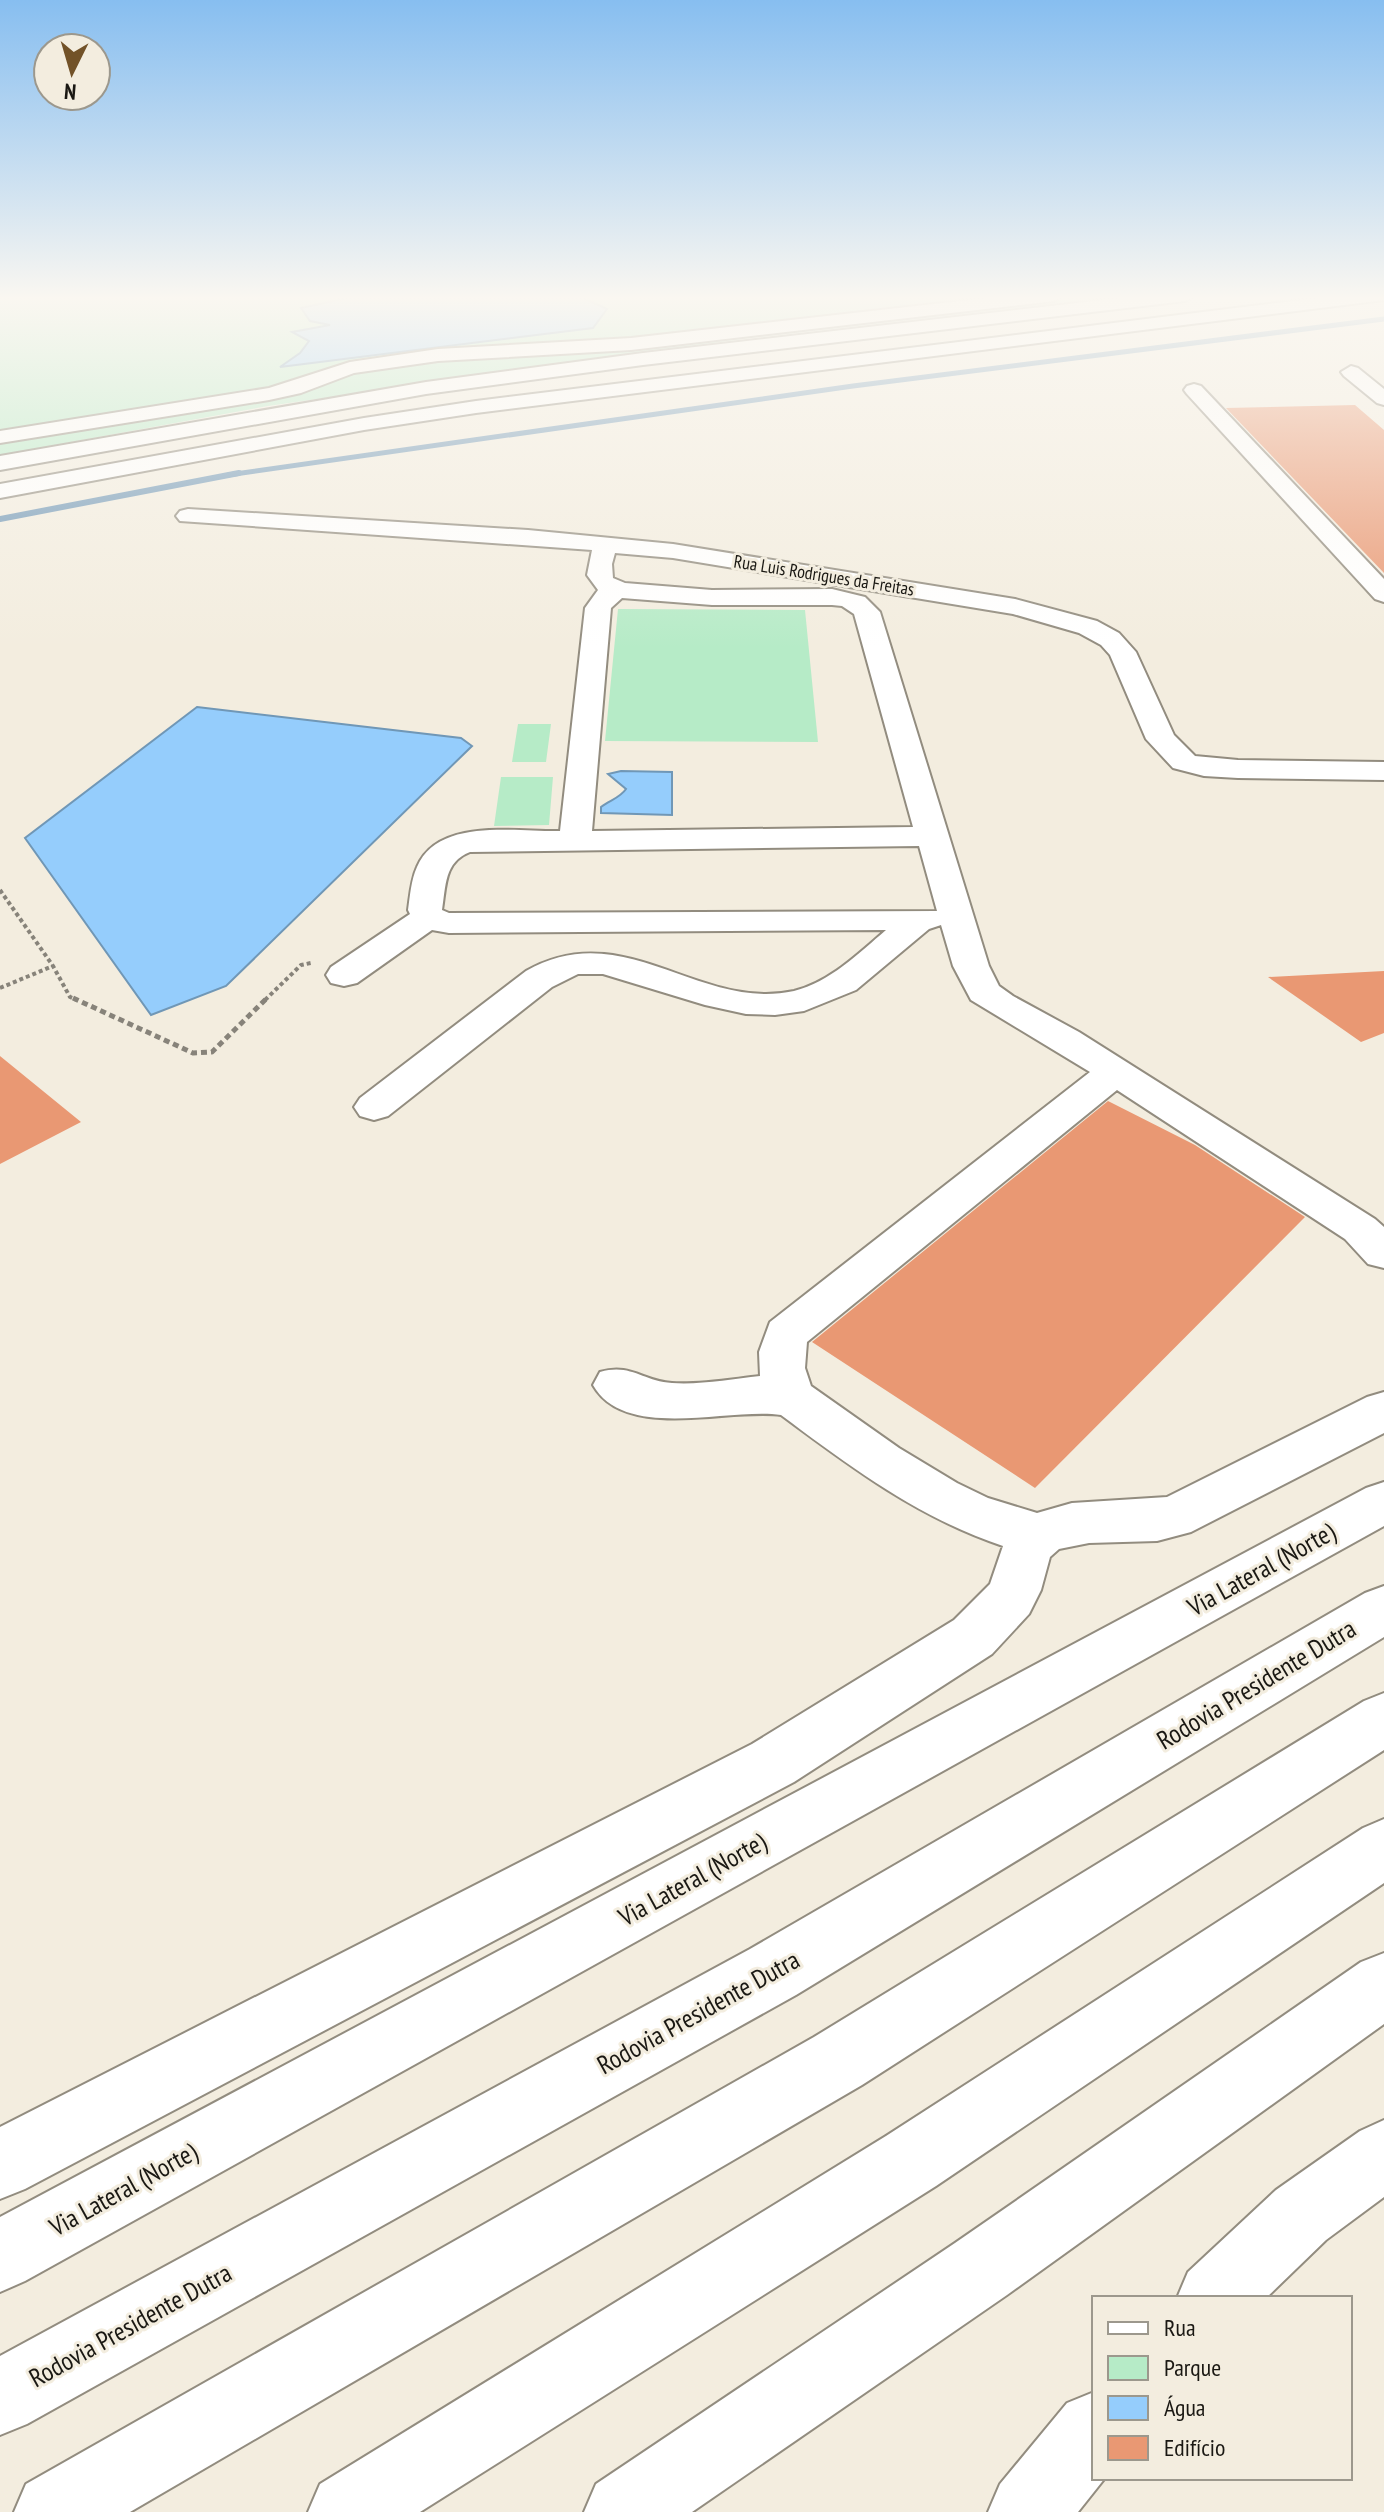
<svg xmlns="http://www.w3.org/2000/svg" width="1384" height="2512" viewBox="0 0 1384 2512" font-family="'PT Sans Narrow',sans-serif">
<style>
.green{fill:#b6ebc7}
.water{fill:#95cdfc;stroke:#7097b6;stroke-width:2}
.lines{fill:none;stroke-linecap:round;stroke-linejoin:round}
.stream-far1{stroke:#7097b6;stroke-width:5}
.stream{stroke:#7097b6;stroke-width:6}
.building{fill:#e99873}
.minor-casing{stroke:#928c7f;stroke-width:4}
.major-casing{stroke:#928c7f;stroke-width:4}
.highway-casing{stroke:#928c7f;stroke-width:4}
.path-far1{stroke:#87837a;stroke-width:4;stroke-dasharray:4 3;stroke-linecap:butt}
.path{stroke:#87837a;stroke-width:5;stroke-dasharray:6 4;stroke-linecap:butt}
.minor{fill:#fff;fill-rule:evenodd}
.major{fill:#fff;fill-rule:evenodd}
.highway{fill:#fff;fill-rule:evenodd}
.labels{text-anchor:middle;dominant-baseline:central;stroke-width:6;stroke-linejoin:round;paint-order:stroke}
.far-street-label{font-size:18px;fill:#1a1813;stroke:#f3eddf}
.near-street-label{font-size:26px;fill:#1a1813;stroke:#f3eddf}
</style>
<rect width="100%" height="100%" fill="#f3eddf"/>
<!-- green -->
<path class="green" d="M0,296h1123l-373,42 -482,68 -268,49z
M618,609l187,1 13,132 -213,-1z
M518,724h33l-5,38h-34z
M501,777h52l-4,48 -55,1z"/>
<!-- water -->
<path class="water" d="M356,296h223l28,13 -14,19 -313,39 20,-14 9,-12 -17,-9 38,-7 -20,-4 -9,-13z
M197,707l264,31 11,8 -246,240 -75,29 -126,-177z
M621,771l51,1v43l-71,-2v-6c9,-7 19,-9 25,-18l-18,-15z"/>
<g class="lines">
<!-- stream-far1 -->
<path class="stream-far1" d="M228,475l625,-89 531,-67"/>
<!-- stream -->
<path class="stream" d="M0,519l239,-46"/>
</g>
<!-- building -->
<path class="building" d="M1355,405l29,25v143l-158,-165z
M1384,971v62l-23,9 -93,-65z
M0,1056l81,66 -81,42z
M1108,1101l87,44 110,72 -270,271 -223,-146z"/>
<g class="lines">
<!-- minor casing -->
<g class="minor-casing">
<path id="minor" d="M1005,296h57l-8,5 -423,49 -193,11 -84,12 -53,20 -32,7 -269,43v-12l269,-43 81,-26 88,-13 193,-11z
M1334,296h50v4l-908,113 -112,17 -364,68v-14l364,-66 112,-17z
M1351,366l7,2 26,21v16l-7,-2 -33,-27 -3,-4z
M1194,384l7,2 183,193v23l-9,-3 -188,-205 -3,-4 3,-4z
M188,509l340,21 145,14 342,55 82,22 22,12 17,19 38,83 21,21 43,4 146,2v18l-146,-2 -34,-2 -31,-8 -27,-29 -36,-84 -9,-10 -22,-12 -66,-19 -340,-56 -58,-5 -3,11 1,14 12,5 87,7 120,-1 33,8 15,15 109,354 10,20 14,10 66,36 296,187 9,8v41l-16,-4 -23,-25 -228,-149 -310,252 -2,26 6,18 88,62 58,35 31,15 49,15 35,-10 95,-6 200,-100 17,-5v41l-193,99 -34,9 -68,2 -30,6 -9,8 -9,33 -12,24 -37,40 -198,128 -769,407 -25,10v-72l752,-383 202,-124 36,-36 13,-38c-84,-28 -151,-78 -222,-131 -51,-8 -156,27 -188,-30l7,-13c31,-9 42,9 72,11 28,2 60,-4 88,-7l-1,-24 11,-30 320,-250 -119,-72 -18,-34 -12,-41 -12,4 -73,61 -52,21 -29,4 -29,-1 -41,-9 -102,-31h-25l-26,13 -164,129 -14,4 -14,-4 -6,-9 6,-9 166,-127c98,-56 173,41 268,20 36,-9 65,-38 92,-61l-437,3 -17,-3 -75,53 -13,3 -13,-3 -5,-8 5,-8 79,-53 -2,-4c2,-14 3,-30 9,-43 21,-50 99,-35 143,-36l25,-223 13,-18 -11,-15 5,-25 -412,-29 -4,-5 4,-5zM622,598l90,7h120l10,1 12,8 59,213 -321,4 19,-223zM919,846l18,65 -488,2 -7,-3c4,-24 2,-48 28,-58z"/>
</g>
<!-- major casing -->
<g class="major-casing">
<path id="major" d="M1384,1482v44l-1359,755 -25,11v-75l1366,-729z
M1384,2120v77l-58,43 -60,58h-89l11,-26 88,-82 84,-59z
M1094,2392v86h11l-27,34h-90l12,-28 67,-81z"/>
</g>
<!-- highway casing -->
<g class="highway-casing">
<path id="highway" d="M1137,296h56l-8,5 -542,64 -217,29 -426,76v-14l426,-74 217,-29z
M1384,1586v51l-588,358 -769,429 -27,11v-79l750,-407 615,-356z
M1384,1693v57l-522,335 -732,427h-116l12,-28 788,-447 550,-336z
M1384,1819v64l-448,303 -516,326h-112l12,-28 566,-348 477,-308z
M1384,1953v71l-377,271 -315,217h-108l12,-28 359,-241 406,-281z"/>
</g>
<!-- path-far1 -->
<path class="path-far1" d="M0,890l53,76
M0,988l53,-22 17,31 7,3
M265,1000l36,-35 10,-2"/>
<!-- path -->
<path class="path" d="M73,998l120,55 19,-1 55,-54"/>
<!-- minor -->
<use href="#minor" class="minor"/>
<!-- major -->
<use href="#major" class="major"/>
<!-- highway -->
<use href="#highway" class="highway"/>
</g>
<!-- sky -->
<linearGradient id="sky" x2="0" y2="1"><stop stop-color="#87bef0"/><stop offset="0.46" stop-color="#faf7f1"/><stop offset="1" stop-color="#faf7f1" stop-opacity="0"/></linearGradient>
<rect width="1384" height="648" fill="url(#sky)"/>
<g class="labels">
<!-- far-street labels -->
<g class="far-street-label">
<text transform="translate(824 575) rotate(9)">Rua Luis Rodrigues da Freitas</text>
</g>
<!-- near-street labels -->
<g class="near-street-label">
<text transform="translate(1261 1569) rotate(-29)">Via Lateral (Norte)</text>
<text transform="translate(1256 1684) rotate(-31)">Rodovia Presidente Dutra</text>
<text transform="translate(692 1879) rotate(-29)">Via Lateral (Norte)</text>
<text transform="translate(698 2012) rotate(-29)">Rodovia Presidente Dutra</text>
<text transform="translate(123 2189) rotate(-29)">Via Lateral (Norte)</text>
<text transform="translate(130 2325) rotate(-29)">Rodovia Presidente Dutra</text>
</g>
</g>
<!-- legend -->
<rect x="1092" y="2296" width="260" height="184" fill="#f3eddf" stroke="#9c988d" stroke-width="2"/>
<rect x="1108" y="2322" width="40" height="12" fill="#ffffff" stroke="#9c988d" stroke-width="2"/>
<text x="1164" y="2336" font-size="24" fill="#1a1813">Rua</text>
<rect x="1108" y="2356" width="40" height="24" fill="#b6ebc7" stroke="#9c988d" stroke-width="2"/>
<text x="1164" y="2376" font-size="24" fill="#1a1813">Parque</text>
<rect x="1108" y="2396" width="40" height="24" fill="#95cdfc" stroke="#9c988d" stroke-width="2"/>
<text x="1164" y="2416" font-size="24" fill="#1a1813">Água</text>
<rect x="1108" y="2436" width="40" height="24" fill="#e99873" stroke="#9c988d" stroke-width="2"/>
<text x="1164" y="2456" font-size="24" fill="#1a1813">Edifício</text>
<!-- north arrow -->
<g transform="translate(72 72) rotate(185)"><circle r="38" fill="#f3eddf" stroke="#9c988d" stroke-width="2"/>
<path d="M0-6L14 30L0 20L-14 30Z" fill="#725228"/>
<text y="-12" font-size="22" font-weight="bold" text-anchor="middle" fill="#1a1813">N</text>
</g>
</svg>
